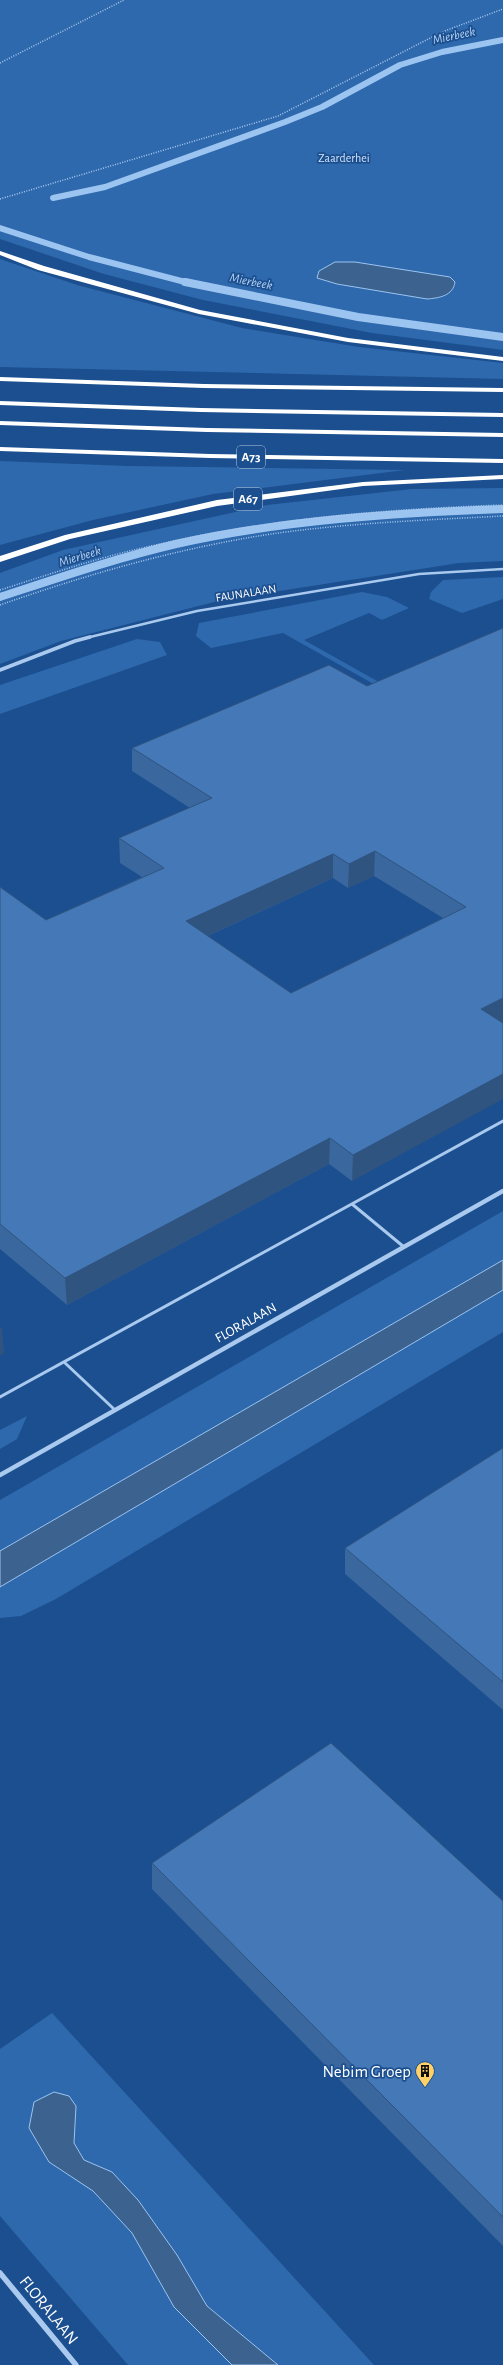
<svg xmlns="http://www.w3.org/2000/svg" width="503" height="2365" viewBox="0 0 503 2365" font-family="'Alegreya Sans',sans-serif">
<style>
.green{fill:#2e69ad}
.water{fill:#3c6290;stroke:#9cc4f0}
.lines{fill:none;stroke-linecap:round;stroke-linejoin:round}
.stream-far1{stroke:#9cc4f0;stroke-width:6}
.stream{stroke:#9cc4f0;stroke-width:8}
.path{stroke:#a9c9ee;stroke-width:1.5;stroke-dasharray:1 1.5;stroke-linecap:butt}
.service{stroke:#a9c9ee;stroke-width:3}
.minor-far3{stroke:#a9c9ee;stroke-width:2.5}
.minor-far2{stroke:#a9c9ee;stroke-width:3.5}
.minor-far1{stroke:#a9c9ee;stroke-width:4.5}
.minor{stroke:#a9c9ee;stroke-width:5.5}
.motorway{fill:#fff;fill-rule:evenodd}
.wall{fill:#3a679d;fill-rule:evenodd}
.shaded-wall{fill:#305480}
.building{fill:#4478b7;stroke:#305480;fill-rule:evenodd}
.labels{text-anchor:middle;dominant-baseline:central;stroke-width:3.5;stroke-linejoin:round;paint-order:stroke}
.far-park-label{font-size:12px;fill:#cfe3fa;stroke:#1b4f8f}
.far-street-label{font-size:12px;fill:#fff;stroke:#1b4f8f}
.far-water-label{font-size:13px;font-style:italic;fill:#b5d3f5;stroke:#1b4f8f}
.shield{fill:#1b4f8f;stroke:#bbcadd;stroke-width:1}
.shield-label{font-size:13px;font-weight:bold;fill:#fff}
.street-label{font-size:14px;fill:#fff;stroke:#1b4f8f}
.near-poi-label{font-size:17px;fill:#fff;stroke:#1b4f8f;text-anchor:end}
.near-street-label{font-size:17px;fill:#fff;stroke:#1b4f8f}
</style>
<rect width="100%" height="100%" fill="#1b4f8f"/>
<!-- green -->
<path class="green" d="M0,0h503v350l-131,-17 -169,-33 -99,-26 -104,-35z
M0,259l77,26 165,43 117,19 144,16v16l-503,-12z
M0,461l128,5 277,4 -192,24 -120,26 -93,25z
M503,488v73l-44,2 -237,37 -161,41 -61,23v-91l63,-23 204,-45 145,-16z
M503,577v22l-41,14 -33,-14 2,-7 12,-12z
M362,592l25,5 22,11 -27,12 -13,-7 -65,27 91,51 23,18 -135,-76 -72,15 -15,-12 3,-13z
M137,639l23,3 7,13 -167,59v-29z
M503,1211v49l-503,291v-51z
M503,1290v42l-447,267 -35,17 -21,2v-31z
M27,1416l-10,23 -17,10v-19z
M52,2013l322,352h-96l-71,-59 -30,-51 -39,-55 -26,-28 -28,-12 -10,-17 2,-37 -47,22 20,34 44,28 39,43 42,74 58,58h-104l-128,-149v-167z"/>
<!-- water -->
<path class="water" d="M335,262h20l95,15 5,5c-2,14 -16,16 -28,17l-90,-15 -20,-6 2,-7z
M503,1260v30l-503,297v-36z
M54,2092l15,4 7,10 -2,37 10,17 28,12 26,28 39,55 30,51 71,59h-46l-58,-58 -42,-74 -39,-42 -44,-29 -20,-34 5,-26z"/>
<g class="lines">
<!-- stream-far1 -->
<path class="stream-far1" d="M53,198l52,-11 180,-65 37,-15 78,-42 42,-13 61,-12
M0,228l89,29 100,26"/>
<!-- stream -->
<path class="stream" d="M185,282l173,35 145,20
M0,597c58,-19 116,-39 176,-53 107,-24 218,-31 327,-35"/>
<!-- path -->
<path class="path" d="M0,63l124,-63
M0,199l278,-83 164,-84 61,-23
M0,590c50,-16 100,-33 151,-44 115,-27 234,-37 352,-41
M0,605c88,-31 179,-57 271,-71 77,-11 154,-14 232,-18"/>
<!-- service -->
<path class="service" d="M352,1204l52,43
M64,1362l51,48
M0,1397l503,-276"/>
<!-- minor-far3 -->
<path class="minor-far3" d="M86,638l111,-27 222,-37 84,-5"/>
<!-- minor-far2 -->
<path class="minor-far2" d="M0,670l75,-29 15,-4"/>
<!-- minor-far1 -->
<path class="minor-far1" d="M0,1475l503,-284"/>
<!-- minor -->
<path class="minor" d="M0,2273l76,92"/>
<!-- motorway -->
<path class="motorway" d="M0,251l44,15 156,44 148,28 155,19v4l-155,-19 -149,-28 -161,-44 -38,-15z
M0,377l204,7 299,4v4l-299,-4 -204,-7z
M0,401l201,7 302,5v4l-302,-5 -201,-7z
M0,421l207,7 296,5v4l-296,-5 -207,-7z
M0,447l210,7 293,5v4l-293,-5 -210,-7z
M503,475v4l-140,7 -146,20 -147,33 -70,23v-6l65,-21 152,-35 146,-18z"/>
</g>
<!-- wall -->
<path class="wall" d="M503,628v394l-151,159 -23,-17 -262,141 -67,-56v-362l46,33 96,-43 -22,-14 -1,-25 71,-30 -58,-37v-23l235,-62zM374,876l69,42 -152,75 -83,-57 125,-58 15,10z
M503,1448v262l-158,-136v-26z
M152,1863l351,38v345l-351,-357z"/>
<!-- shaded-wall -->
<path class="shaded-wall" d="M375,851l-1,25 -26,12 1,-24z
M333,854v24l-147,68v-25z
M503,998v24l-24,12 2,-25z
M503,1074v25l-151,82 1,-26z
M330,1138l-1,26 -262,141 -2,-27z
M2,1327l2,26 -4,3v-28z"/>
<!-- building -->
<path class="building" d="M503,628v370l-22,11 22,14v51l-150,81 -23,-17 -265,140 -65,-54v-337l46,33 118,-52 -45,-30 93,-40 -80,-50 197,-83 38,21zM375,851l91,56 -175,86 -105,-72 147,-67 16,10z
M503,1448v234l-158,-134z
M331,1743l172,158v316l-351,-354z"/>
<!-- icons -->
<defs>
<g id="building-pin" transform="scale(1)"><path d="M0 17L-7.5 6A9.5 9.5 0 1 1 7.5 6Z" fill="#ffd166" stroke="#1b4f8f"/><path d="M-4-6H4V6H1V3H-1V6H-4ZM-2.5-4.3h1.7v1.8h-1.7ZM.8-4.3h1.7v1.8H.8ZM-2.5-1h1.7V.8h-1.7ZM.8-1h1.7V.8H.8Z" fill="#111"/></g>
</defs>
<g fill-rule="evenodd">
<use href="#building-pin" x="425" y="2071"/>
</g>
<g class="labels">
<!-- far-park labels -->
<g class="far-park-label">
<text x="344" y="158">Zaarderhei</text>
</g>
<!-- far-street labels -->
<g class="far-street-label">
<text transform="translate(246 593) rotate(-9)">FAUNALAAN</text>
</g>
<!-- far-water labels -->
<g class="far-water-label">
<text transform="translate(454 36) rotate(-12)">Mierbeek</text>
<text transform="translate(251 282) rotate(11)">Mierbeek</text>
<text transform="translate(80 557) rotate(-17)">Mierbeek</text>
</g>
<!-- shield labels -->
<g class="shield">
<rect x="237" y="446" width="28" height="22" rx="3"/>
<rect x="234" y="488" width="28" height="22" rx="3"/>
</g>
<g class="shield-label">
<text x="251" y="457">A73</text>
<text x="248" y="499">A67</text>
</g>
<!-- street labels -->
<g class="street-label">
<text transform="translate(246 1323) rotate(-29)">FLORALAAN</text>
</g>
<!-- near-poi labels -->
<g class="near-poi-label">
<text x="411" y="2071">Nebim Groep</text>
</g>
<!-- near-street labels -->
<g class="near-street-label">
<text transform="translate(49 2310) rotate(51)">FLORALAAN</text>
</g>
</g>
</svg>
